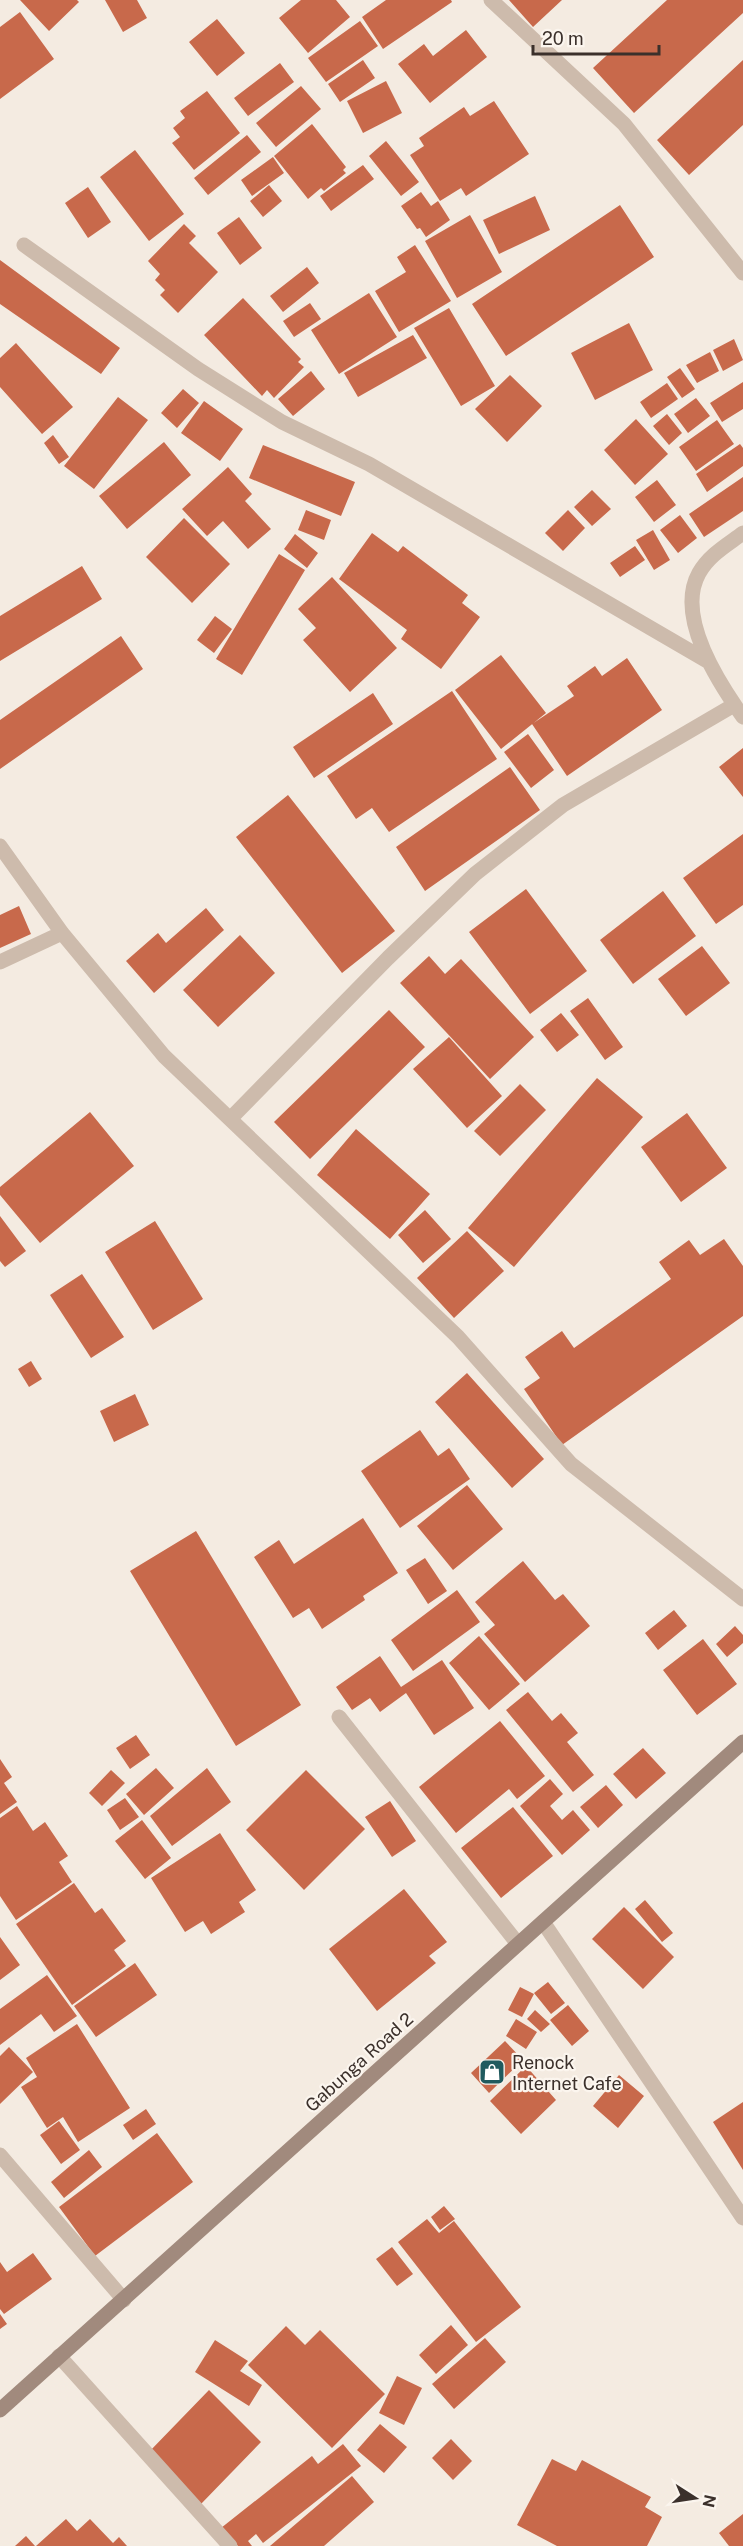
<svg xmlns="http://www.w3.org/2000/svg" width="743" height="2546" viewBox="0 0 743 2546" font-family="'Public Sans',sans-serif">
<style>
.building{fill:#c8694b}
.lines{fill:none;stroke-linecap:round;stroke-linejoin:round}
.street{stroke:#cdbbac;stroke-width:15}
.secondary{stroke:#a18a7d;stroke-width:15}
.labels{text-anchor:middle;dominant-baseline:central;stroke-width:4.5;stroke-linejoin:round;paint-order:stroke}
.street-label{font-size:18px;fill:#3b302b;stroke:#fbf5ee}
.poi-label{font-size:18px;fill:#3b302b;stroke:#fbf5ee;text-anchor:start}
</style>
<rect width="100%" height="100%" fill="#f4ebe1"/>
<!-- building -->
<path class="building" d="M20,0h57l2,2 -30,29z
M105,0h32l10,18 -24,14z
M301,0h35l14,17 -42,36 -29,-35z
M386,0h65l1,2 -69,47 -21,-32z
M509,0h53l-29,27z
M667,0h76v13l-109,100 -41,-45z
M20,12l34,47 -54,40v-72z
M217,19l28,34 -28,23 -28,-34z
M360,21l18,25 -52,36 -18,-24z
M466,30l21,27 -57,46 -32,-39 26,-20 9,12z
M363,60l12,18 -35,24 -12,-18z
M743,60v65l-54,50 -32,-35z
M280,63l14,19 -46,34 -14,-18z
M386,81l16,32 -39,20 -16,-32z
M301,86l20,23 -45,38 -20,-24z
M207,91l33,42 -46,37 -22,-27 8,-6 -7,-9 12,-10 -5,-7z
M494,101l35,53 -63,42 -5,-8 -21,13 -30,-46 14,-9 -5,-8 45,-31 6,9z
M312,124l34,43 -3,3 3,3 -22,18 -3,-3 -13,11 -34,-43z
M247,135l14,17 -53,43 -14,-17z
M386,141l33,41 -18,14 -32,-40z
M135,150l49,64 -35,27 -49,-64z
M273,157l11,16 -32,23 -11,-16z
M363,165l11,14 -43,32 -11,-15z
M269,185l13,16 -19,16 -13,-16z
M88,187l23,35 -23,16 -23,-35z
M421,192l10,14 7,-5 12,19 -24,17 -6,-9 -3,1 -16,-23z
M535,196l15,34 -51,24 -16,-34z
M620,205l34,52 -148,99 -34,-52z
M470,215l32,57 -45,26 -32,-57z
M239,217l23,31 -22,17 -23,-32z
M184,224l12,12 -7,7 29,29 -40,41 -18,-18 5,-5 -10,-10 5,-6 -12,-13z
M415,245l36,56 -52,31 -24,-41 31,-19 -9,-15z
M0,260l120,88 -19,26 -101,-70z
M307,267l12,16 -36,29 -13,-16z
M369,293l28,44 -58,37 -28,-44z
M243,298l58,61 -3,3 6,5 -30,31 -7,-8 -5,6 -58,-61z
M310,303l11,16 -27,18 -11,-16z
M449,308l46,78 -34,20 -47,-78z
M629,323l24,47 -58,30 -24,-47z
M413,335l14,23 -69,39 -14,-24z
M734,339l9,21 -20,11 -10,-21z
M16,343l57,64 -31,27 -42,-47v-29z
M710,352l9,19 -22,12 -11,-18z
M680,368l15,21 -13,9 -15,-21z
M311,371l14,18 -32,27 -15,-17z
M510,375l32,31 -35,36 -32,-33z
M743,382v27l-21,13 -12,-19z
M667,383l11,16 -27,19 -11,-16z
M183,389l16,14 -22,25 -16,-15z
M118,397l30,23 -54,69 -30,-23z
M696,398l14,18 -22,17 -14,-19z
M204,401l39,28 -23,32 -39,-28z
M667,414l15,19 -13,12 -16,-19z
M636,419l32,35 -33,31 -31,-35z
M717,420l17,24 -38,27 -17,-24z
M53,435l16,22 -10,7 -15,-21z
M164,442l27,33 -64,54 -28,-33z
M740,444l3,4v18l-36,26 -11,-18z
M263,445l92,37 -14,34 -92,-38z
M228,467l24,27 -7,7 26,28 -23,20 -25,-28 -16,15 -25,-27z
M743,477v34l-39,26 -15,-23z
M657,480l19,25 -22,17 -19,-25z
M592,490l19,19 -19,17 -18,-19z
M306,510l25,10 -7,20 -26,-10z
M568,510l17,18 -22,23 -18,-18z
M680,515l17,23 -19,15 -18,-23z
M184,518l46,46 -38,39 -46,-46z
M653,530l17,30 -16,10 -18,-30z
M372,533l26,19 5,-6 65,49 -6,8 18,14 -39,52 -40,-30 6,-9 -68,-51z
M295,534l23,19 -11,15 -23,-19z
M635,546l10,14 -25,17 -10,-14z
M279,554l26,16 -63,105 -26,-16z
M82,566l20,33 -102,62v-45z
M332,577l65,71 -47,44 -47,-52 13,-12 -18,-19z
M215,616l17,13 -18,24 -17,-13z
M121,636l22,33 -143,100v-49z
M501,655l45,58 -45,36 -46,-59z
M627,658l35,52 -95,66 -35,-52 42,-28 -7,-10 28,-20 7,10z
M452,691l45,68 -108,73 -17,-24 -16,11 -29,-43z
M373,693l20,31 -79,54 -21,-31z
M528,734l26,36 -23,18 -27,-36z
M743,748v49l-24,-30z
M510,767l30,43 -115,81 -29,-44z
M288,795l107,136 -53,42 -106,-136z
M743,834v71l-27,19 -33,-46z
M526,889l61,82 -57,43 -61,-82z
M663,891l33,45 -63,48 -33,-44z
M19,906l12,28 -31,14v-33z
M206,908l18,22 -70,63 -28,-32 32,-28 8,10z
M240,935l35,38 -57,54 -35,-37z
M702,946l28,37 -44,33 -28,-37z
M429,956l16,18 16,-15 73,78 -44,42 -90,-96z
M588,998l35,49 -18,13 -35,-49z
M389,1010l36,37 -115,112 -36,-37z
M561,1013l18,22 -22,17 -17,-22z
M449,1037l53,59 -35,32 -54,-59z
M597,1078l46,39 -129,150 -46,-39z
M520,1084l26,26 -46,46 -26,-25z
M90,1112l44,54 -94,77 -40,-48v-8z
M687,1113l40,55 -46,34 -40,-55z
M356,1129l74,65 -40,45 -73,-64z
M425,1210l26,29 -28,24 -25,-28z
M0,1216l26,35 -21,16 -5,-6z
M155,1221l48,78 -50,31 -48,-78z
M467,1231l37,40 -50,47 -37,-40z
M724,1239l19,27v50l-181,129 -38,-56 16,-11 -15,-21 37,-26 12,17 97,-69 -12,-17 30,-22 11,15z
M82,1274l42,63 -33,21 -41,-63z
M31,1361l11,18 -13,8 -11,-18z
M467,1373l77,86 -32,29 -77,-86z
M135,1394l14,31 -35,17 -14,-31z
M420,1430l18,26 11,-8 21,31 -70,49 -39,-57z
M467,1485l36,44 -50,41 -36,-44z
M363,1518l35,55 -35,23 2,4 -43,29 -13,-21 -16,10 -39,-61 25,-17 15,24z
M196,1531l105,174 -65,41 -106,-175z
M425,1558l22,33 -19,13 -22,-34z
M523,1561l32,39 8,-6 27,32 -65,56 -41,-48 11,-9 -20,-23z
M457,1590l23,32 -67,49 -22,-31z
M674,1610l13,16 -29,24 -13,-17z
M735,1626l8,9v8l-16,14 -11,-13z
M479,1636l41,48 -31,26 -40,-47z
M703,1639l34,45 -40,31 -34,-45z
M380,1656l21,31 41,-27 32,48 -40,27 -28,-42 -26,19 -10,-14 -18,12 -16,-23z
M528,1692l24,29 9,-8 17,20 -11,9 27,33 -21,17 -67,-82z
M500,1721l45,55 -28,23 -8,-10 -53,44 -37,-46z
M136,1735l14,20 -20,14 -14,-21z
M643,1748l23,25 -30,26 -23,-25z
M0,1759l12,18 -8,6 13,19 -17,12z
M156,1768l18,20 -30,27 -18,-21z
M207,1768l24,34 -59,44 -22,-30z
M111,1770l14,13 -23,23 -13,-13z
M306,1770l59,59 -61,61 -58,-60z
M550,1779l13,15 -13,12 12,14 11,-10 17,20 -28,25 -42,-49z
M606,1785l17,20 -25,23 -18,-21z
M125,1798l14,19 -19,13 -13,-20z
M390,1801l26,40 -24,16 -27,-40z
M17,1806l16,25 12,-9 23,34 -9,6 13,20 -56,38 -16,-24v-78z
M513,1807l40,49 -52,42 -40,-50z
M142,1820l29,38 -26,21 -30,-38z
M220,1833l36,57 -17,12 6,10 -34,22 -8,-13 -18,11 -34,-54z
M74,1883l21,30 7,-5 24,33 -12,9 12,16 -54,39 -56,-81z
M404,1889l43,53 -18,14 7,7 -59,48 -48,-62z
M645,1900l28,33 -11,9 -27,-33z
M624,1907l50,50 -31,32 -51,-50z
M0,1937l20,28 -20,15z
M135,1963l22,32 -61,42 -22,-31z
M47,1975l30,41 -23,16 -13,-18 -41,31v-36z
M548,1982l17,21 -14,11 -17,-21z
M520,1987l14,7 -12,23 -14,-7z
M568,2005l21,26 -17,15 -22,-26z
M535,2010l15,14 -9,8 -14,-13z
M516,2019l21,13 -11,17 -20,-13z
M77,2024l53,84 -52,34 -15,-25 -16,11 -26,-41 16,-10 -11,-19z
M505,2041l18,19 -34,33 -18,-20z
M9,2047l24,25 -33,32v-48z
M526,2066l30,34 -35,34 -31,-33z
M619,2075l25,21 -26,32 -25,-22z
M743,2102v68l-30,-48z
M146,2109l10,15 -23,16 -10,-15z
M59,2121l21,29 -19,14 -21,-29z
M157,2133l36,49 -98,74 -36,-49z
M89,2150l13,17 -38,31 -13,-16z
M444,2206l11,13 -15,11 -9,-13z
M427,2219l12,14 15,-12 67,86 -45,35 -78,-100z
M392,2247l21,27 -16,12 -21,-27z
M33,2253l19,26 -48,35 -4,-5v-47l7,10z
M0,2314l7,10 -7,5z
M451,2325l17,20 -32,29 -17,-19z
M286,2326l19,19 15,-15 65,64 -53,54 -84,-83z
M485,2338l21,24 -52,47 -22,-25z
M215,2340l33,21 -8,10 22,14 -13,21 -54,-34z
M397,2376l25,12 -18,37 -25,-12z
M209,2390l52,52 -61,63 -52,-52z
M380,2424l27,23 -23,26 -27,-23z
M451,2439l21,22 -19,19 -21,-22z
M343,2444l18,22 -98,77 -7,-9 -8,7 4,5h-14l-17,-18 91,-72 6,8z
M552,2459l24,12 6,-11 69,37 -6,10 17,10 -15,29h-90l-40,-21z
M352,2476l22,26 -50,44h-54z
M743,2514v32h-14l-10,-13z
M66,2519l11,12 13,-12 23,24 6,-6 8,9h-91z
M26,2536l9,10h-20z"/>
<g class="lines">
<!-- street -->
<path class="street" d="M491,0l133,124 119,149
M24,245l174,124 84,53 87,42 340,198
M743,533c-16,12 -34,22 -44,40 -24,43 19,109 44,144
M0,846l62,87 102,123 294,281 113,127 172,135
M0,962l62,-29
M231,1118l157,-160 87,-84 88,-69 171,-100
M339,1717l179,227
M543,1922l200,296
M0,2155l124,145
M59,2356l171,190"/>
<!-- secondary -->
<path class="secondary" d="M0,2410l743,-668"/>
</g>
<!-- icons -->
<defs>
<g id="shop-square" transform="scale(1.35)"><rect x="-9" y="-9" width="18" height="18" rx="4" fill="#1f5a5e" stroke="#fbf5ee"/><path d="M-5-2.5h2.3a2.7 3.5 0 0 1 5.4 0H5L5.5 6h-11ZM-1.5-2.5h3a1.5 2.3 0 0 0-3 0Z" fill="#fff"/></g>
</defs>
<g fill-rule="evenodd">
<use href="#shop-square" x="492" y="2072"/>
</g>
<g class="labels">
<!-- street labels -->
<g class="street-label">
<text transform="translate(359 2062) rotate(-42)">Gabunga Road 2</text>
</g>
<!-- poi labels -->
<g class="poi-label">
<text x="512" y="2062">Renock<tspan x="512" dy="21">Internet Cafe</tspan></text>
</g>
</g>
<!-- north arrow -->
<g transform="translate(695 2498) rotate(102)" stroke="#fbf5ee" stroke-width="4.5" paint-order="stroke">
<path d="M0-4.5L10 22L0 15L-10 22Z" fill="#3b302b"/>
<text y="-9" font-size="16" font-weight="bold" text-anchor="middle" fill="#3b302b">N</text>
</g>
<!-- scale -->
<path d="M533 45v9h126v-9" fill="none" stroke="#3b302b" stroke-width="3"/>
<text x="542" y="45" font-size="18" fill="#3b302b" stroke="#fbf5ee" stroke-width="4.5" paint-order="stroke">20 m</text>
</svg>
